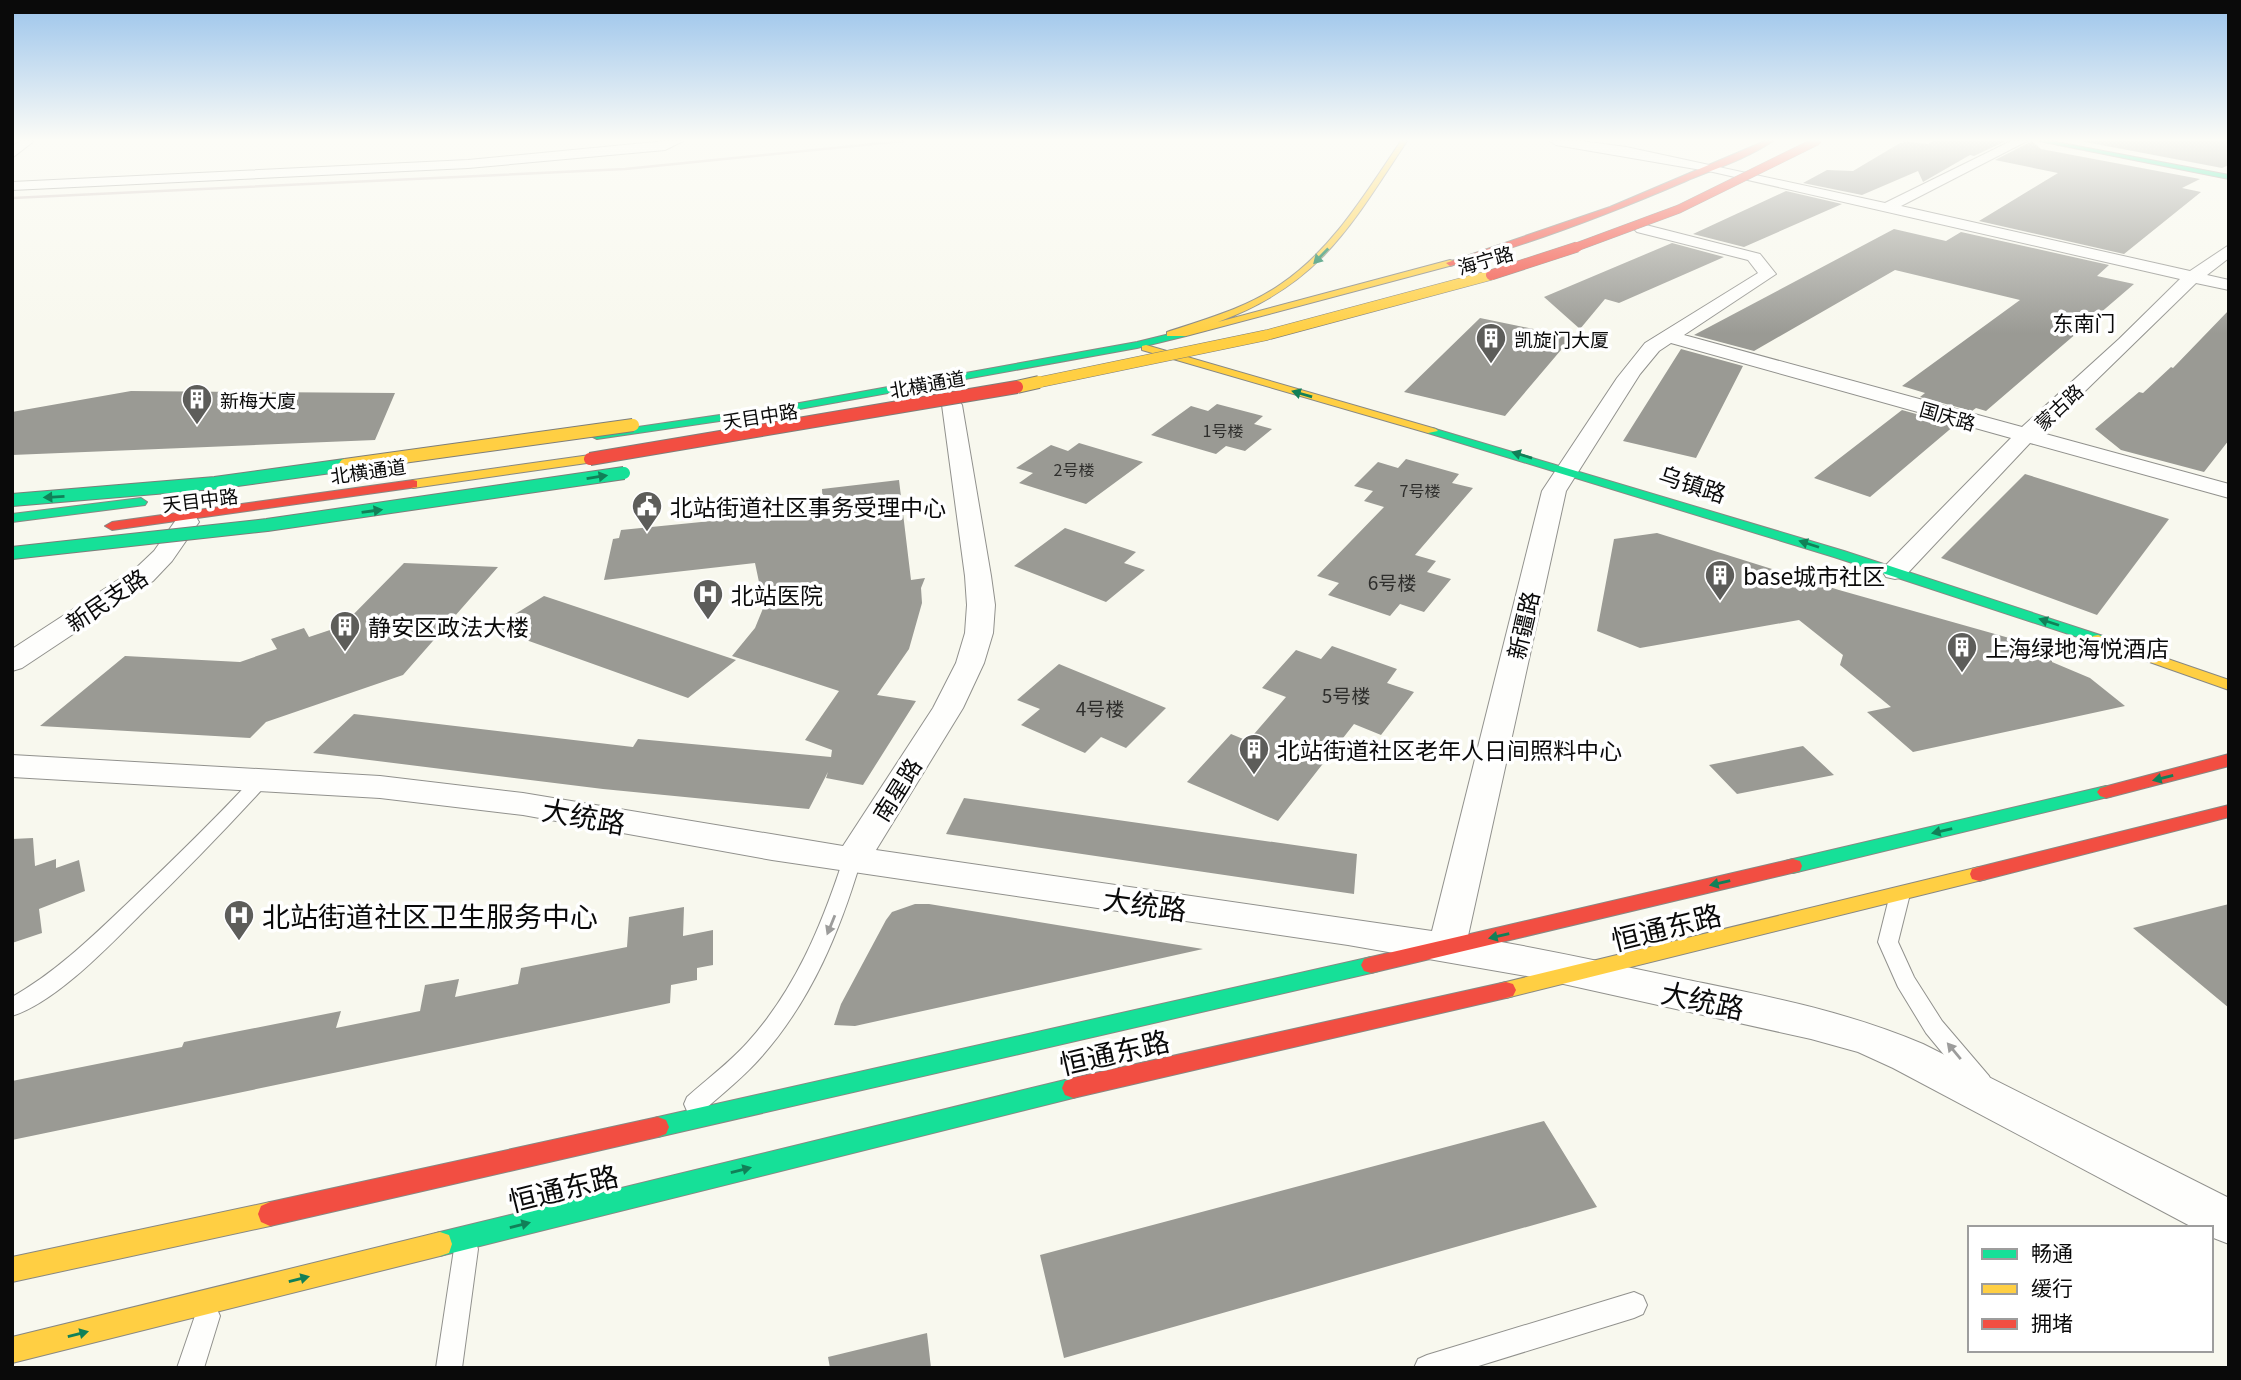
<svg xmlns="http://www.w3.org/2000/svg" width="2241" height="1380" viewBox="0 0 2241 1380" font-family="Georgia,'Noto Sans SC',serif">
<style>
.building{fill:#9a9a94}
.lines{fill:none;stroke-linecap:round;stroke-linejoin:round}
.lane-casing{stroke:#91918d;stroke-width:2}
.street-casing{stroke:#91918d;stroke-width:2}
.fast-casing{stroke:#888883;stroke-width:2}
.slow-casing{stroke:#888883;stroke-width:2}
.jam-casing{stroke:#888883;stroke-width:2}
.lane{fill:#fefefc;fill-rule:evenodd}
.street{fill:#fefefc;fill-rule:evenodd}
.fast{fill:#16e098;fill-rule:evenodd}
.slow{fill:#ffcf43;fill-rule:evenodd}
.jam{fill:#f24e42;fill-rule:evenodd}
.rail{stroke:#d3c7c4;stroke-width:2.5}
.fast-bridge-casing{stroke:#7e7e7a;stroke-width:14;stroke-linecap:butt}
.slow-bridge-far1-casing{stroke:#7e7e7a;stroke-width:11;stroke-linecap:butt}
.slow-bridge-casing{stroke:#7e7e7a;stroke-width:14;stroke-linecap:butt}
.jam-bridge-far2-casing{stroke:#7e7e7a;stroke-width:9;stroke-linecap:butt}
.jam-bridge-far1-casing{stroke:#7e7e7a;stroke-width:11;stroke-linecap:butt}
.jam-bridge-casing{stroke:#7e7e7a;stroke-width:14;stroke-linecap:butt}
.fast-bridge{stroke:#16e098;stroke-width:12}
.slow-bridge-far1{stroke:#ffcf43;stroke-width:10}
.slow-bridge{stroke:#ffcf43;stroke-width:12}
.jam-bridge-far2{stroke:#f24e42;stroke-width:8}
.jam-bridge-far1{stroke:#f24e42;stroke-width:10}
.jam-bridge{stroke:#f24e42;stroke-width:12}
.oneway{fill:#118058}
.oneway2{fill:#9c9c9b}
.labels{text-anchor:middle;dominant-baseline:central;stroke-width:7;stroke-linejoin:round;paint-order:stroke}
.far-number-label{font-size:16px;fill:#2e2e2c}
.far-street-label{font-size:19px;fill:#0a0a0a;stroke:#fff}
.far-poi-label{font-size:19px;fill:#0a0a0a;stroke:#fff;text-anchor:start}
.number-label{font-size:19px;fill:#2e2e2c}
.far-neighbourhood-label{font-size:21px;fill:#0a0a0a;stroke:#fff}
.street-label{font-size:23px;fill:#0a0a0a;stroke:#fff}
.poi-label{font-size:23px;fill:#0a0a0a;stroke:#fff;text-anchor:start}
.near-street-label{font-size:28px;fill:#0a0a0a;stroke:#fff}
.near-poi-label{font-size:28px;fill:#0a0a0a;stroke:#fff;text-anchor:start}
</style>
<rect width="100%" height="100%" fill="#f8f8ee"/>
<!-- building -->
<path class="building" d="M1903,141l25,3 5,-3h73l-32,15 -4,-1 -47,27 -5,-11 -56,24 -59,-12 24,-13 26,1 47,-28h4z
M2032,141l9,8 159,30 -18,9 19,4 -77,62 -145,-33 79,-48 -63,-13z
M2080,141h149v24l-7,3z
M1786,191l56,13 -98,43 -51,-13z
M1894,229l52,12 15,-9 148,33 -12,11 37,8 -148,127 -10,-3 -4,3 -52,-14 5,-4 -23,-7 118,-86 -125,-30 -141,81 -60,-16z
M1672,243l52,14 -105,46 -14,-4 -25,30 -36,-32z
M2229,310v130l-25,32 -83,-22 -26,-21 44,-37 4,1 28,-26 2,1z
M1480,318l92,19 -67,79 -101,-24z
M1681,349l62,17 -47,92 -73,-17z
M131,391l114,1 150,1 -20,47 -363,15v-43z
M1217,404l46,12 -9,8 18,5 -27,22 -19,-5 -10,8 -65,-19 40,-29 17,5z
M1902,410l53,15 -85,72 -56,-19z
M1079,443l64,19 -57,42 -67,-21 14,-10 -17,-5 35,-23 17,6z
M1406,459l53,15 -7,9 21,5 -58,67 21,6 -9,11 24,7 -27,33 -24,-8 -10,12 -62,-21 11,-12 -22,-7 67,-69 -20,-6 9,-10 -19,-5 24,-24 20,6z
M2025,474l144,45 -72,96 -156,-57z
M899,480l12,100 14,-2 -4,10 1,15 -13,46 -32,46 39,6 -53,84 -37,-7 2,-6 -19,37 -206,-20 -290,-36 41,-39 279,33 5,-8 193,18 1,-7 -27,-10 34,-49 -107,-35 23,-28 9,-22 -9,-43 -151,17 9,-41 6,-1 2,-8 202,-20 -1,-21z
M1065,528l71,24 -12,11 21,7 -39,32 -92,-36z
M1657,533l182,57 213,60v12l38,16 35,28 -212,46 -46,-40 24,-5 -51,-42 3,-10 -44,-35 -159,28 -43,-17 17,-92z
M404,563l94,4 -95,108 -137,47 -16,16 -210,-12 85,-70 115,6 37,-13 -6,-10 33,-11 5,9 33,-11z
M544,596l192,64 -48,38 -195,-70z
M1332,646l65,23 -10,14 27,9 -33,43 -27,-11 -76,97 -91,-39 44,-48 17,7 38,-44 -24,-9 34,-38 25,9z
M1059,664l107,44 -40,40 -25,-11 -16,16 -64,-28 19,-16 -23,-9z
M1803,746l31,29 -97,19 -28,-29z
M964,798l393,56 -3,40 -408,-60z
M33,838l2,28 21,-7v9l23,-8 6,31 -46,18 3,24 -30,10v-104z
M915,904h14l274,45 -348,77 -21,-1 7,-21 45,-84 6,-8z
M2229,904v104l-96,-80z
M684,907l-1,29 30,-6v35l-16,3v12l-26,5 -1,18 -658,137v-59l170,-34 2,-5 157,-31 -5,17 84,-17 5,-26 34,-6 -4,18 63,-13 3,-16 106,-21 2,-30z
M1544,1121l53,86 -533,151 -24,-103z
M927,1333l4,35h-101l-2,-11z"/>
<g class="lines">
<!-- lane casing -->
<g class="lane-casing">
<path id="lane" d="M261,774l6,2 3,4 -3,4c-41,45 -83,88 -126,130 -33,33 -85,88 -129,102v-19c46,-26 83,-63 121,-99 42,-40 83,-80 122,-122z
M852,853l7,2 2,5c-21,71 -49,139 -99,196 -17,20 -39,37 -59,55l-8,3 -8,-3 -3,-7 3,-7c20,-18 42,-34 60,-54 48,-53 74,-116 96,-183l2,-5z
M1900,887l7,2 3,5 -12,48 16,35 28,44 47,55 3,7 -3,7 -8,3 -8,-3 -47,-57 -28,-46 -20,-45 12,-48 3,-5z
M466,1237l9,3 3,9 -16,119h-26l18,-119 3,-9z
M1634,1292l9,4 4,9 -4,9 -9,4 -162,50h-58l4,-9 9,-4z
M207,1303l9,4 4,9 -16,52h-27l21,-61z"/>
</g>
<!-- street casing -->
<g class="street-casing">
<path id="street" d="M20,141h14l-22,17v-11z
M666,141h17l-18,9 -197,18 -456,22v-8l456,-22z
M1550,141h31l45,6 259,56 126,-62h16l-126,65 289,65 39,-26v13l-22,17 22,5v10l-33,-7 -154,150 187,51v14l-199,-55 -126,134 -9,2 -9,-2 -4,-6 4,-6 125,-127 -340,-95 -12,8 -19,23 -74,117 -98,445c76,13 150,29 225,45 78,16 155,31 230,63l306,154v46l-18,-7v-9h-17l-301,-160 -35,-16 -47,-13 -279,-62 -184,-32 -576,-85 -249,-45 -143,-17 -368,-21v-22l368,21 143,17 320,53 90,-138 23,-45 9,-30 2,-28 -2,-29 -23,-171 3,-4h14l3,4 29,171 4,29 -2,28 -9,30 -21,45 -87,142 556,81 110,-440 75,-113 28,-35 113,-70 -10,-13 -111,-28 -3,-3 3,-3 5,-2 118,30 16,20 -92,61 338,92 97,-88 61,-60 -467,-107 -157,-27z
M187,515l9,2 3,5 -27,39 -19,20 -131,87 -10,3v-22l123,-80 19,-18 24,-34z"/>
</g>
<!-- fast casing -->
<g class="fast-casing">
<path id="fast" d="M2039,141h12l178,34v4z
M1182,331l4,1v4l-49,12 -343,62 -197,29 -6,-3 6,-3 197,-29 343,-62z
M1432,428l412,123 259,85 2,3 -7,4 -5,-1 -259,-85 -406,-124 -2,-2z
M141,498l6,4 -2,3 -133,17v-8z
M2106,786l6,2 3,4 -3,4 -319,77 -7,-2 -2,-5 2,-5 7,-2z
M1371,957l7,2 3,6 -3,6 -7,2 -713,164 -8,-3 -3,-7 3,-7 8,-3z
M1073,1078l8,3 3,7 -3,7 -8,3 -633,158 -9,-3 -3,-9 3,-9 9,-3z"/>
</g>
<!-- slow casing -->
<g class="slow-casing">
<path id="slow" d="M1401,141h6c-57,86 -87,143 -189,181l232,-62 3,1v4l-267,71h-19v-4c39,-13 80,-24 114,-48 52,-35 85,-92 120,-143z
M1146,345l290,84 2,2 -10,2 -286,-83v-4z
M590,455l6,4 -2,3 -181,26 -6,-4 6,-4z
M2098,635l131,45v10l-136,-48 -2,-3 2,-3z
M1979,867l7,2 2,5 -2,5 -480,119 -7,-2 -3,-6 3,-6 7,-2z
M270,1202l9,4 3,8 -3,8 -9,4 -258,56v-25z
M440,1232l9,3 3,9 -3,9 -9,3 -428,107v-26z"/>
</g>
<!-- jam casing -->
<g class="jam-casing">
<path id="jam" d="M1765,141h8c-25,17 -58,28 -87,40 -77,33 -155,63 -236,85l-4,-3 164,-56z
M413,480l4,1v6l-305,43 -7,-4 7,-4z
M2229,754v12l-123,32 -6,-2 -3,-4 3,-4z
M2229,805v12l-250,64 -7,-2 -2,-5 2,-5 7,-2z
M1793,859l7,2 2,5 -2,5 -429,102 -7,-2 -3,-6 3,-6 7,-2z
M1506,982l7,2 3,6 -3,6 -7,2 -433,100 -8,-3 -3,-7 3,-7 8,-3z
M658,1117l8,3 3,7 -3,7 -8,3 -388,89 -9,-4 -3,-8 3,-8 9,-4z"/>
</g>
<!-- lane -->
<use href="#lane" class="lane"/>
<!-- street -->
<use href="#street" class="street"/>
<!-- fast -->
<use href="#fast" class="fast"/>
<!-- slow -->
<use href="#slow" class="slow"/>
<!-- jam -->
<use href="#jam" class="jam"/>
<!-- rail -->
<path class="rail" d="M12,198l613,-29 278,-28"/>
<!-- fast-bridge casing -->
<g class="fast-bridge-casing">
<path id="fast-bridge" d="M12,500l203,-17 130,-18
M12,553l255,-28 357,-52"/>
</g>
<!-- slow-bridge-far1 casing -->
<g class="slow-bridge-far1-casing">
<path id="slow-bridge-far1" d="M1031,384l236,-49 224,-60"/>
</g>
<!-- slow-bridge casing -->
<g class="slow-bridge-casing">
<path id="slow-bridge" d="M1017,387l22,-5
M345,465l288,-40"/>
</g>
<!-- jam-bridge-far2 casing -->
<g class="jam-bridge-far2-casing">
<path id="jam-bridge-far2" d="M1571,249l108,-40 138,-68"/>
</g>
<!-- jam-bridge-far1 casing -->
<g class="jam-bridge-far1-casing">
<path id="jam-bridge-far1" d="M1491,275l86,-28"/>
</g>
<!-- jam-bridge casing -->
<g class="jam-bridge-casing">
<path id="jam-bridge" d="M590,459l427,-72"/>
</g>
<!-- fast-bridge -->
<use href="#fast-bridge" class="fast-bridge"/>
<!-- slow-bridge-far1 -->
<use href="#slow-bridge-far1" class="slow-bridge-far1"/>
<!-- slow-bridge -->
<use href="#slow-bridge" class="slow-bridge"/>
<!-- jam-bridge-far2 -->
<use href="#jam-bridge-far2" class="jam-bridge-far2"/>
<!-- jam-bridge-far1 -->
<use href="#jam-bridge-far1" class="jam-bridge-far1"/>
<!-- jam-bridge -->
<use href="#jam-bridge" class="jam-bridge"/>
</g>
<!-- one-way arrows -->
<defs><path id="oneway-solid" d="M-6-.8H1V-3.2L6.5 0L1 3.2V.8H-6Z" transform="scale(1.75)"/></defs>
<g class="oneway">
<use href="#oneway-solid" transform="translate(1321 256) rotate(134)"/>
<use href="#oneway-solid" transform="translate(1302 394) rotate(-164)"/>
<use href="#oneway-solid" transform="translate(1522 455) rotate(-163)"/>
<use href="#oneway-solid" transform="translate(597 477) rotate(-9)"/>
<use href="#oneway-solid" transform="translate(54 497) rotate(177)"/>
<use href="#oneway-solid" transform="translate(372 511) rotate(-8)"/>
<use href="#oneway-solid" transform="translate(1809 544) rotate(-162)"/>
<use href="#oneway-solid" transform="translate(2049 622) rotate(-162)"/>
<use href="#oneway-solid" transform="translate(2163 778) rotate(166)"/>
<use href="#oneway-solid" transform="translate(1942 831) rotate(167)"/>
<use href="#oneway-solid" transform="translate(1720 883) rotate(167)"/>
<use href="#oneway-solid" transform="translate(1499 936) rotate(167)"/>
<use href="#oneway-solid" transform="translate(741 1170) rotate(-14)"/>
<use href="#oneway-solid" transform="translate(520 1225) rotate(-14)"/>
<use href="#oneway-solid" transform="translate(299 1279) rotate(-14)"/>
<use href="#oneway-solid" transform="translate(78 1334) rotate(-14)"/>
</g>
<g class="oneway2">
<use href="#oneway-solid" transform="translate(831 925) rotate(112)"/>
<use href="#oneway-solid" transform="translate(1954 1051) rotate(-130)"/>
</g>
<!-- sky -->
<linearGradient id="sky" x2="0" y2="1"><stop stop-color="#9bc4eb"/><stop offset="0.42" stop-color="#fcfcf7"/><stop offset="1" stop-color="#fcfcf7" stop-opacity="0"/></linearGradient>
<rect width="2241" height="334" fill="url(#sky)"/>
<!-- icons -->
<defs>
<g id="building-pin" transform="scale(1.575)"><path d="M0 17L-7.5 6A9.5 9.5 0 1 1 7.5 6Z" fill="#5d5d5a" stroke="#fff"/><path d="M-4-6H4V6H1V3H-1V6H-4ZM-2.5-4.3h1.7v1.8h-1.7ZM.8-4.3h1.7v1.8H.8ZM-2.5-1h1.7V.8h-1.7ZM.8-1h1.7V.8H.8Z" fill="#fff"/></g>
<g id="civic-pin" transform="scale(1.575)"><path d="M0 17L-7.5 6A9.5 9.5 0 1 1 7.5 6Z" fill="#5d5d5a" stroke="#fff"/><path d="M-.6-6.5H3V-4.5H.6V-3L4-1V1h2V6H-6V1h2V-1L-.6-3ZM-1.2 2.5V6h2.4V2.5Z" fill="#fff"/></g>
<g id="hospital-pin" transform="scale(1.575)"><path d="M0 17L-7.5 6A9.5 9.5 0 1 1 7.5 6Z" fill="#5d5d5a" stroke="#fff"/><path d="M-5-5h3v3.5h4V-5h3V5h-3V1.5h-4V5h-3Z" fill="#fff"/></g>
</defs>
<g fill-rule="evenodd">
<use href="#building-pin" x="1491" y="338"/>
<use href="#building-pin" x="197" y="399"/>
<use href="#civic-pin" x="647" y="506"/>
<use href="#building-pin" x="1720" y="575"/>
<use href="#hospital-pin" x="708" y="594"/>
<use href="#building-pin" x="345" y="626"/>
<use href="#building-pin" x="1962" y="647"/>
<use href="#building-pin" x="1254" y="749"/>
<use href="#hospital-pin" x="239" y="915"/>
</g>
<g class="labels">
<!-- far-number labels -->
<g class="far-number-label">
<text x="1223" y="430">1号楼</text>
<text x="1074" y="469">2号楼</text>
<text x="1420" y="490">7号楼</text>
</g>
<!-- far-street labels -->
<g class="far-street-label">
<text transform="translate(1485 259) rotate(-16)">海宁路</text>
<text transform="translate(927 383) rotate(-10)">北横通道</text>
<text transform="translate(2058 406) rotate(-43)">蒙古路</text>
<text transform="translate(760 415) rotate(-9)">天目中路</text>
<text transform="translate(1948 415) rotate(16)">国庆路</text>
<text transform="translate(368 470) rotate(-8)">北横通道</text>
<text transform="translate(200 499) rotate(-7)">天目中路</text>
</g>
<!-- far-poi labels -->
<g class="far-poi-label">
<text x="1514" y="338">凯旋门大厦</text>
<text x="220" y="399">新梅大廈</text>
</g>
<!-- number labels -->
<g class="number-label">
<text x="1392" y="581">6号楼</text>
<text x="1346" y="694">5号楼</text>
<text x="1100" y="707">4号楼</text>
</g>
<!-- far-neighbourhood labels -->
<g class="far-neighbourhood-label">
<text x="2084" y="322">东南门</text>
</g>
<!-- street labels -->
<g class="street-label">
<text transform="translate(1693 483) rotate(18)">乌镇路</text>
<text transform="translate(106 599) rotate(-34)">新民支路</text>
<text transform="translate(1522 625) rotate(-77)">新疆路</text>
<text transform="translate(896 789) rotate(-58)">南星路</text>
</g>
<!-- poi labels -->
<g class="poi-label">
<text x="670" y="506">北站街道社区事务受理中心</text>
<text x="1743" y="575">base城市社区</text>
<text x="731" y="594">北站医院</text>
<text x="368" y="626">静安区政法大楼</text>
<text x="1985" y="647">上海绿地海悦酒店</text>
<text x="1277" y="749">北站街道社区老年人日间照料中心</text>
</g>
<!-- near-street labels -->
<g class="near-street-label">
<text transform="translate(584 815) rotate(10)">大统路</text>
<text transform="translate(1145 903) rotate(8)">大统路</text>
<text transform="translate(1666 926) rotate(-14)">恒通东路</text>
<text transform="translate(1703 999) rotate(12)">大统路</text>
<text transform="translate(1114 1051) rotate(-13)">恒通东路</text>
<text transform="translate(563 1187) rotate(-14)">恒通东路</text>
</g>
<!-- near-poi labels -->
<g class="near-poi-label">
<text x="262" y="915">北站街道社区卫生服务中心</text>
</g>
</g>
<!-- border -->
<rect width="2241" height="1380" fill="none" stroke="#0a0a0a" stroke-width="28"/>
<!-- legend -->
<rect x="1968" y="1226" width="245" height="126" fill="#ffffff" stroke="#9d9d9d" stroke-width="2"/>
<rect x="1982" y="1249" width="35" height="10" fill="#16e098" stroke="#9d9d9d" stroke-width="2"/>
<text x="2031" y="1261" font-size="21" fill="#0a0a0a">畅通</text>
<rect x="1982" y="1284" width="35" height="10" fill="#ffcf43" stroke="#9d9d9d" stroke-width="2"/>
<text x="2031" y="1296" font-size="21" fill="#0a0a0a">缓行</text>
<rect x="1982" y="1319" width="35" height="10" fill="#f24e42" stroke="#9d9d9d" stroke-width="2"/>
<text x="2031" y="1331" font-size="21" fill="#0a0a0a">拥堵</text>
</svg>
